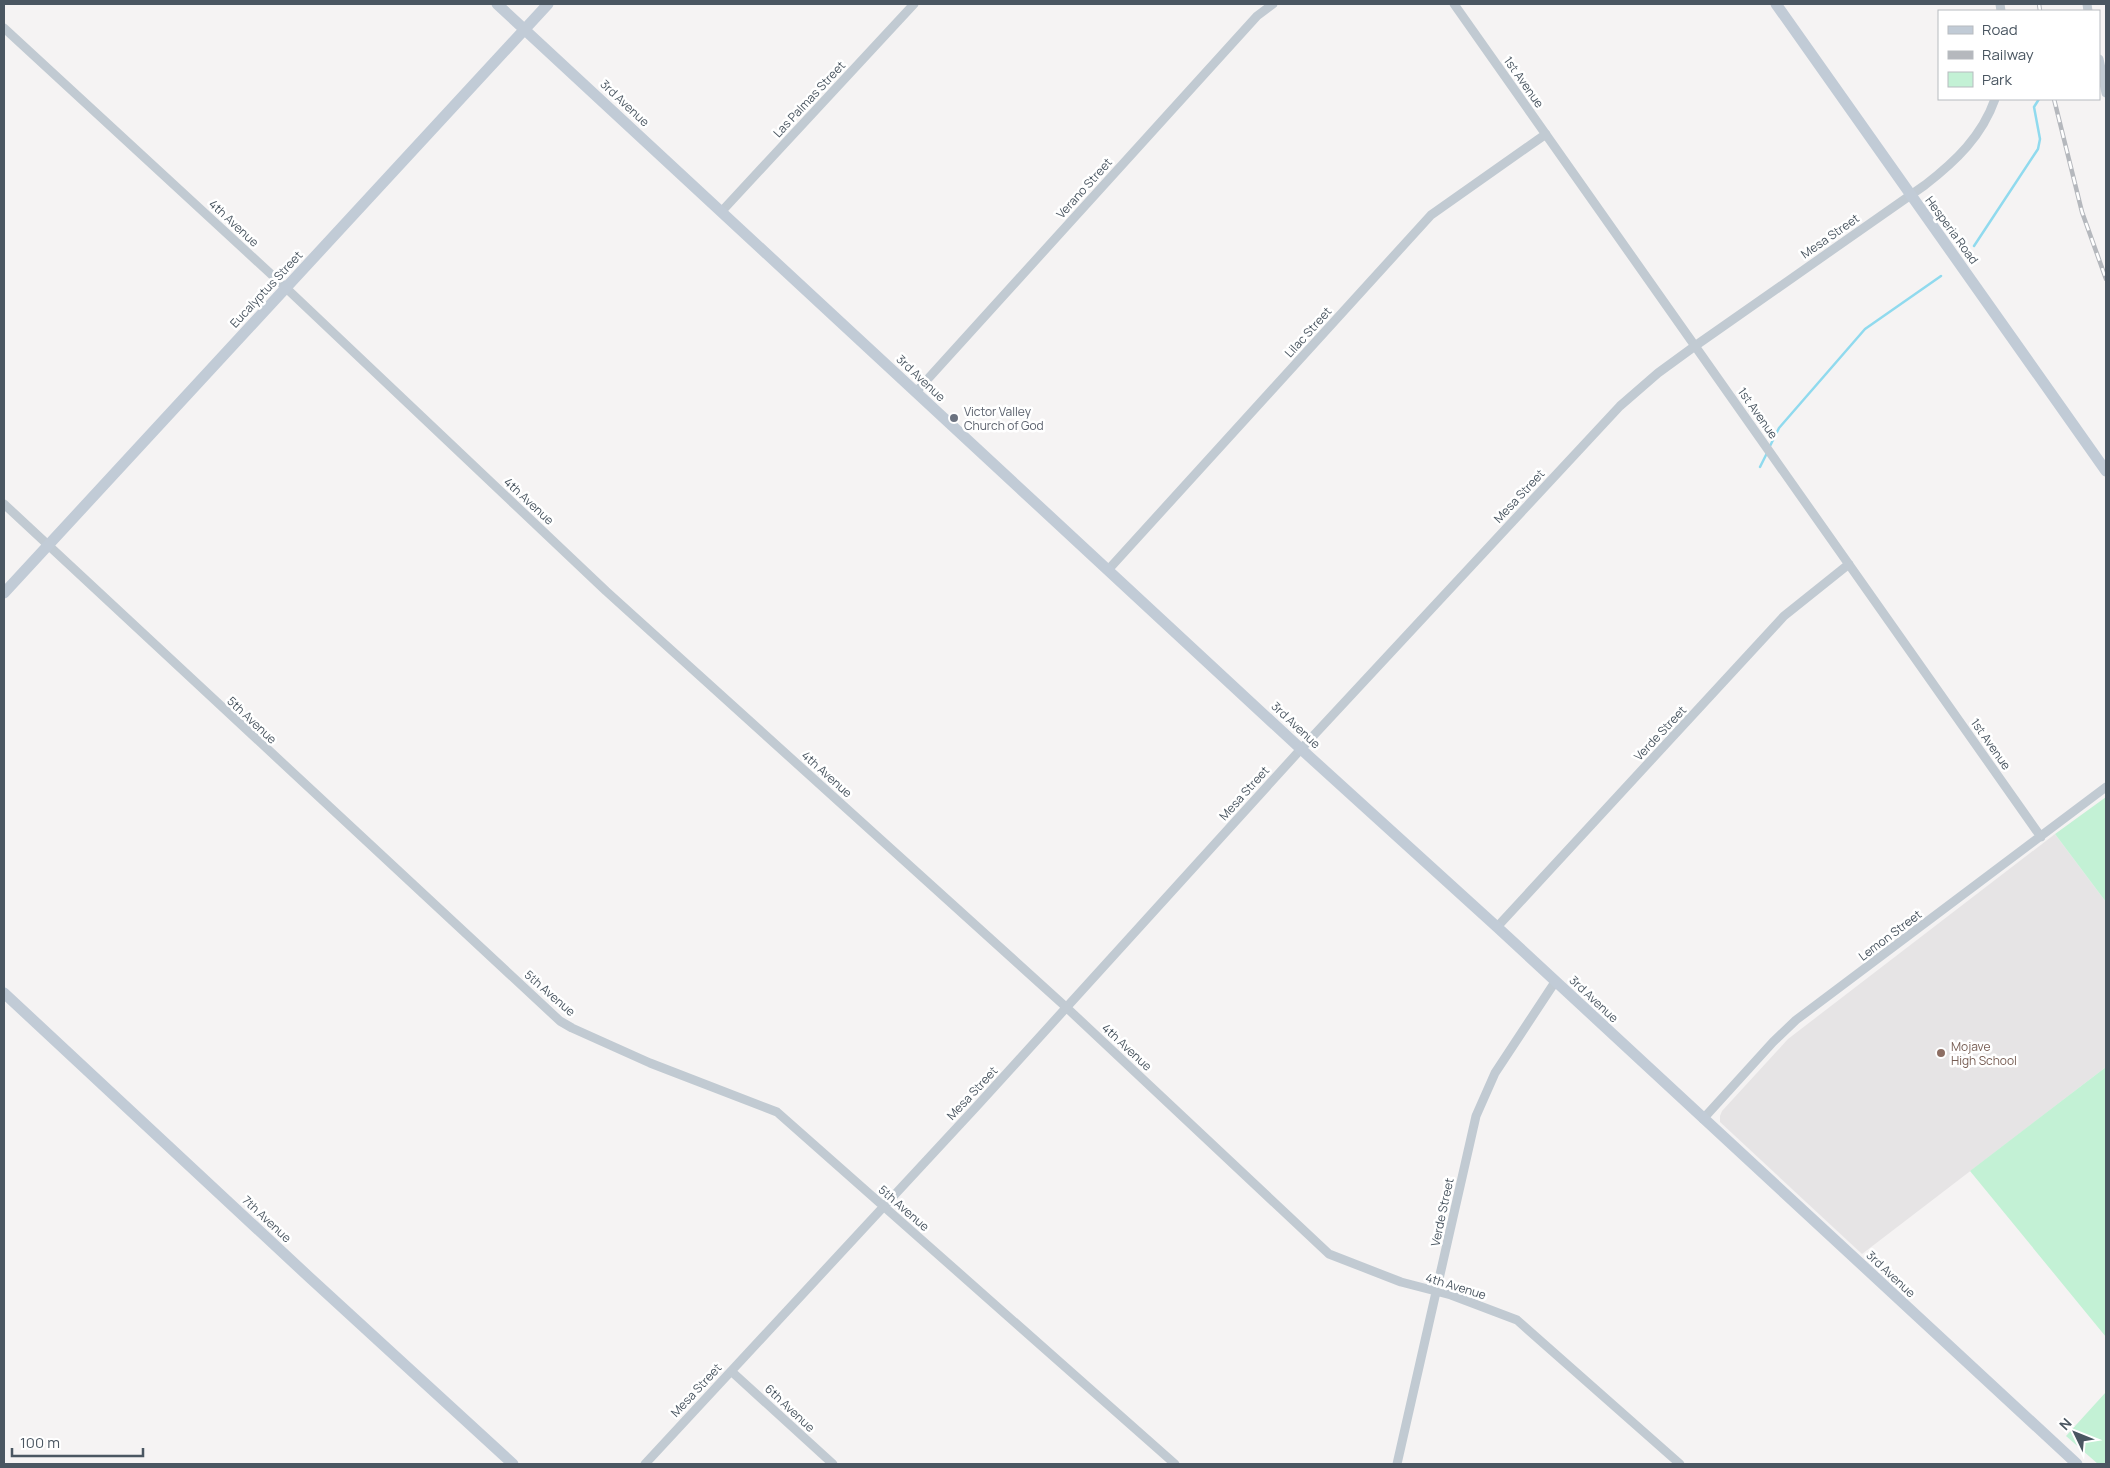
<svg xmlns="http://www.w3.org/2000/svg" width="2110" height="1468" viewBox="0 0 2110 1468" font-family="Manrope,sans-serif">
<style>
.education{fill:#e6e4e5}
.green{fill:#c3f1d5}
.lines{fill:none;stroke-linecap:round;stroke-linejoin:round}
.stream{stroke:#90daee;stroke-width:2.5}
.street{stroke:#c1cad2;stroke-width:9}
.secondary{stroke:#c1cbd6;stroke-width:11}
.rail-casing{stroke:#b5b8bd;stroke-width:4.5}
.rail{stroke:#fff;stroke-width:2.5;stroke-dasharray:8;stroke-linecap:butt}
.worship-dot{fill:#6b7280;stroke:#fff;stroke-width:2}
.education-dot{fill:#8d6e63;stroke:#fff;stroke-width:2}
.labels{text-anchor:middle;dominant-baseline:central;stroke-width:5;stroke-linejoin:round;paint-order:stroke}
.street-label{font-size:12px;fill:#4a5661;stroke:#fff}
.worship-label{font-size:12px;fill:#5b616d;stroke:#fff;text-anchor:start}
.education-label{font-size:12px;fill:#785e54;stroke:#fff;text-anchor:start}
</style>
<rect width="100%" height="100%" fill="#f5f3f3"/>
<!-- education -->
<path class="education" d="M2055,834l51,68v165l-244,187 -142,-132v-6l2,-5 66,-72z"/>
<!-- green -->
<path class="green" d="M2106,797v105l-51,-68z
M2106,1067v270l-136,-166z
M2106,1392v72h-8l-32,-28z"/>
<g class="lines">
<!-- stream -->
<path class="stream" d="M1974,246l64,-97 2,-10 -6,-32 5,-8
M1769,448l10,-20 86,-99 76,-53
M1760,467l7,-14"/>
<!-- street -->
<path class="street" d="M1454,4l587,833
M2000,4l1,7
M2087,4l1,7
M4,28l281,259 321,304 461,417 262,246 72,28 50,13 66,25 163,144
M2099,59l7,34
M722,211l192,-207
M916,392l341,-376 16,-12
M4,504l556,517 12,7 78,35 127,49 398,352
M1108,570l323,-355 115,-81
M1497,927l287,-311 65,-52
M1703,1119l70,-77 23,-22 310,-233
M731,1371l102,93
M645,1464l331,-357 325,-358 319,-343 38,-33 37,-27 230,-161c31,-24 57,-49 70,-86
M1397,1464l79,-348 19,-43 60,-91"/>
<!-- secondary -->
<path class="secondary" d="M497,4l804,745 196,178 580,537
M1776,4l330,467
M4,593l544,-589
M4,993l305,284 204,187"/>
<!-- rail casing -->
<g class="rail-casing">
<path id="rail" d="M2039,4l1,7
M2054,99l28,113 24,67"/>
</g>
<!-- rail -->
<use href="#rail" class="rail"/>
</g>
<!-- markers -->
<circle class="worship-dot" cx="954" cy="418" r="5"/>
<circle class="education-dot" cx="1941" cy="1053" r="5"/>
<g class="labels">
<!-- street labels -->
<g class="street-label">
<text transform="translate(1524 82) rotate(55)">1st Avenue</text>
<text transform="translate(809 99) rotate(-47)">Las Palmas Street</text>
<text transform="translate(625 103) rotate(43)">3rd Avenue</text>
<text transform="translate(1084 188) rotate(-48)">Verano Street</text>
<text transform="translate(234 223) rotate(43)">4th Avenue</text>
<text transform="translate(1952 230) rotate(54)">Hesperia Road</text>
<text transform="translate(1830 236) rotate(-35)">Mesa Street</text>
<text transform="translate(266 289) rotate(-47)">Eucalyptus Street</text>
<text transform="translate(1308 332) rotate(-48)">Lilac Street</text>
<text transform="translate(921 378) rotate(43)">3rd Avenue</text>
<text transform="translate(1758 413) rotate(55)">1st Avenue</text>
<text transform="translate(1519 496) rotate(-47)">Mesa Street</text>
<text transform="translate(529 501) rotate(43)">4th Avenue</text>
<text transform="translate(252 720) rotate(43)">5th Avenue</text>
<text transform="translate(1296 725) rotate(43)">3rd Avenue</text>
<text transform="translate(1660 733) rotate(-47)">Verde Street</text>
<text transform="translate(1991 744) rotate(55)">1st Avenue</text>
<text transform="translate(827 774) rotate(42)">4th Avenue</text>
<text transform="translate(1244 793) rotate(-48)">Mesa Street</text>
<text transform="translate(1890 935) rotate(-37)">Lemon Street</text>
<text transform="translate(550 993) rotate(41)">5th Avenue</text>
<text transform="translate(1594 999) rotate(43)">3rd Avenue</text>
<text transform="translate(1127 1047) rotate(43)">4th Avenue</text>
<text transform="translate(972 1093) rotate(-47)">Mesa Street</text>
<text transform="translate(904 1208) rotate(41)">5th Avenue</text>
<text transform="translate(1442 1212) rotate(-78)">Verde Street</text>
<text transform="translate(267 1219) rotate(43)">7th Avenue</text>
<text transform="translate(1891 1274) rotate(43)">3rd Avenue</text>
<text transform="translate(1456 1286) rotate(17)">4th Avenue</text>
<text transform="translate(696 1390) rotate(-47)">Mesa Street</text>
<text transform="translate(790 1408) rotate(43)">6th Avenue</text>
</g>
<!-- worship labels -->
<g class="worship-label">
<text x="964" y="411">Victor Valley<tspan x="964" dy="14">Church of God</tspan></text>
</g>
<!-- education labels -->
<g class="education-label">
<text x="1951" y="1046">Mojave<tspan x="1951" dy="14">High School</tspan></text>
</g>
</g>
<!-- border -->
<rect width="2110" height="1468" fill="none" stroke="#4a5661" stroke-width="10"/>
<!-- legend -->
<rect x="1938" y="10" width="162" height="90" fill="#ffffff" stroke="#b7bbc0"/>
<rect x="1948" y="26" width="25" height="8" fill="#c1cbd6" stroke="#b7bbc0"/>
<text x="1982" y="35" font-size="15" fill="#4a5661">Road</text>
<rect x="1948" y="51" width="25" height="8" fill="#b5b8bd" stroke="#b7bbc0"/>
<text x="1982" y="60" font-size="15" fill="#4a5661">Railway</text>
<rect x="1948" y="72" width="25" height="15" fill="#c3f1d5" stroke="#b7bbc0"/>
<text x="1982" y="85" font-size="15" fill="#4a5661">Park</text>
<!-- north arrow -->
<g transform="translate(2075 1433) rotate(313)" stroke="#ffffff" stroke-width="4" paint-order="stroke">
<path d="M0-4L9 19L0 12L-9 19Z" fill="#4a5661"/>
<text y="-8" font-size="14" font-weight="bold" text-anchor="middle" fill="#4a5661">N</text>
</g>
<!-- scale -->
<path d="M12 1448v8h131v-8" fill="none" stroke="#4a5661" stroke-width="2.5"/>
<text x="20" y="1448" font-size="15" fill="#4a5661" stroke="#ffffff" stroke-width="4" paint-order="stroke">100 m</text>
</svg>
